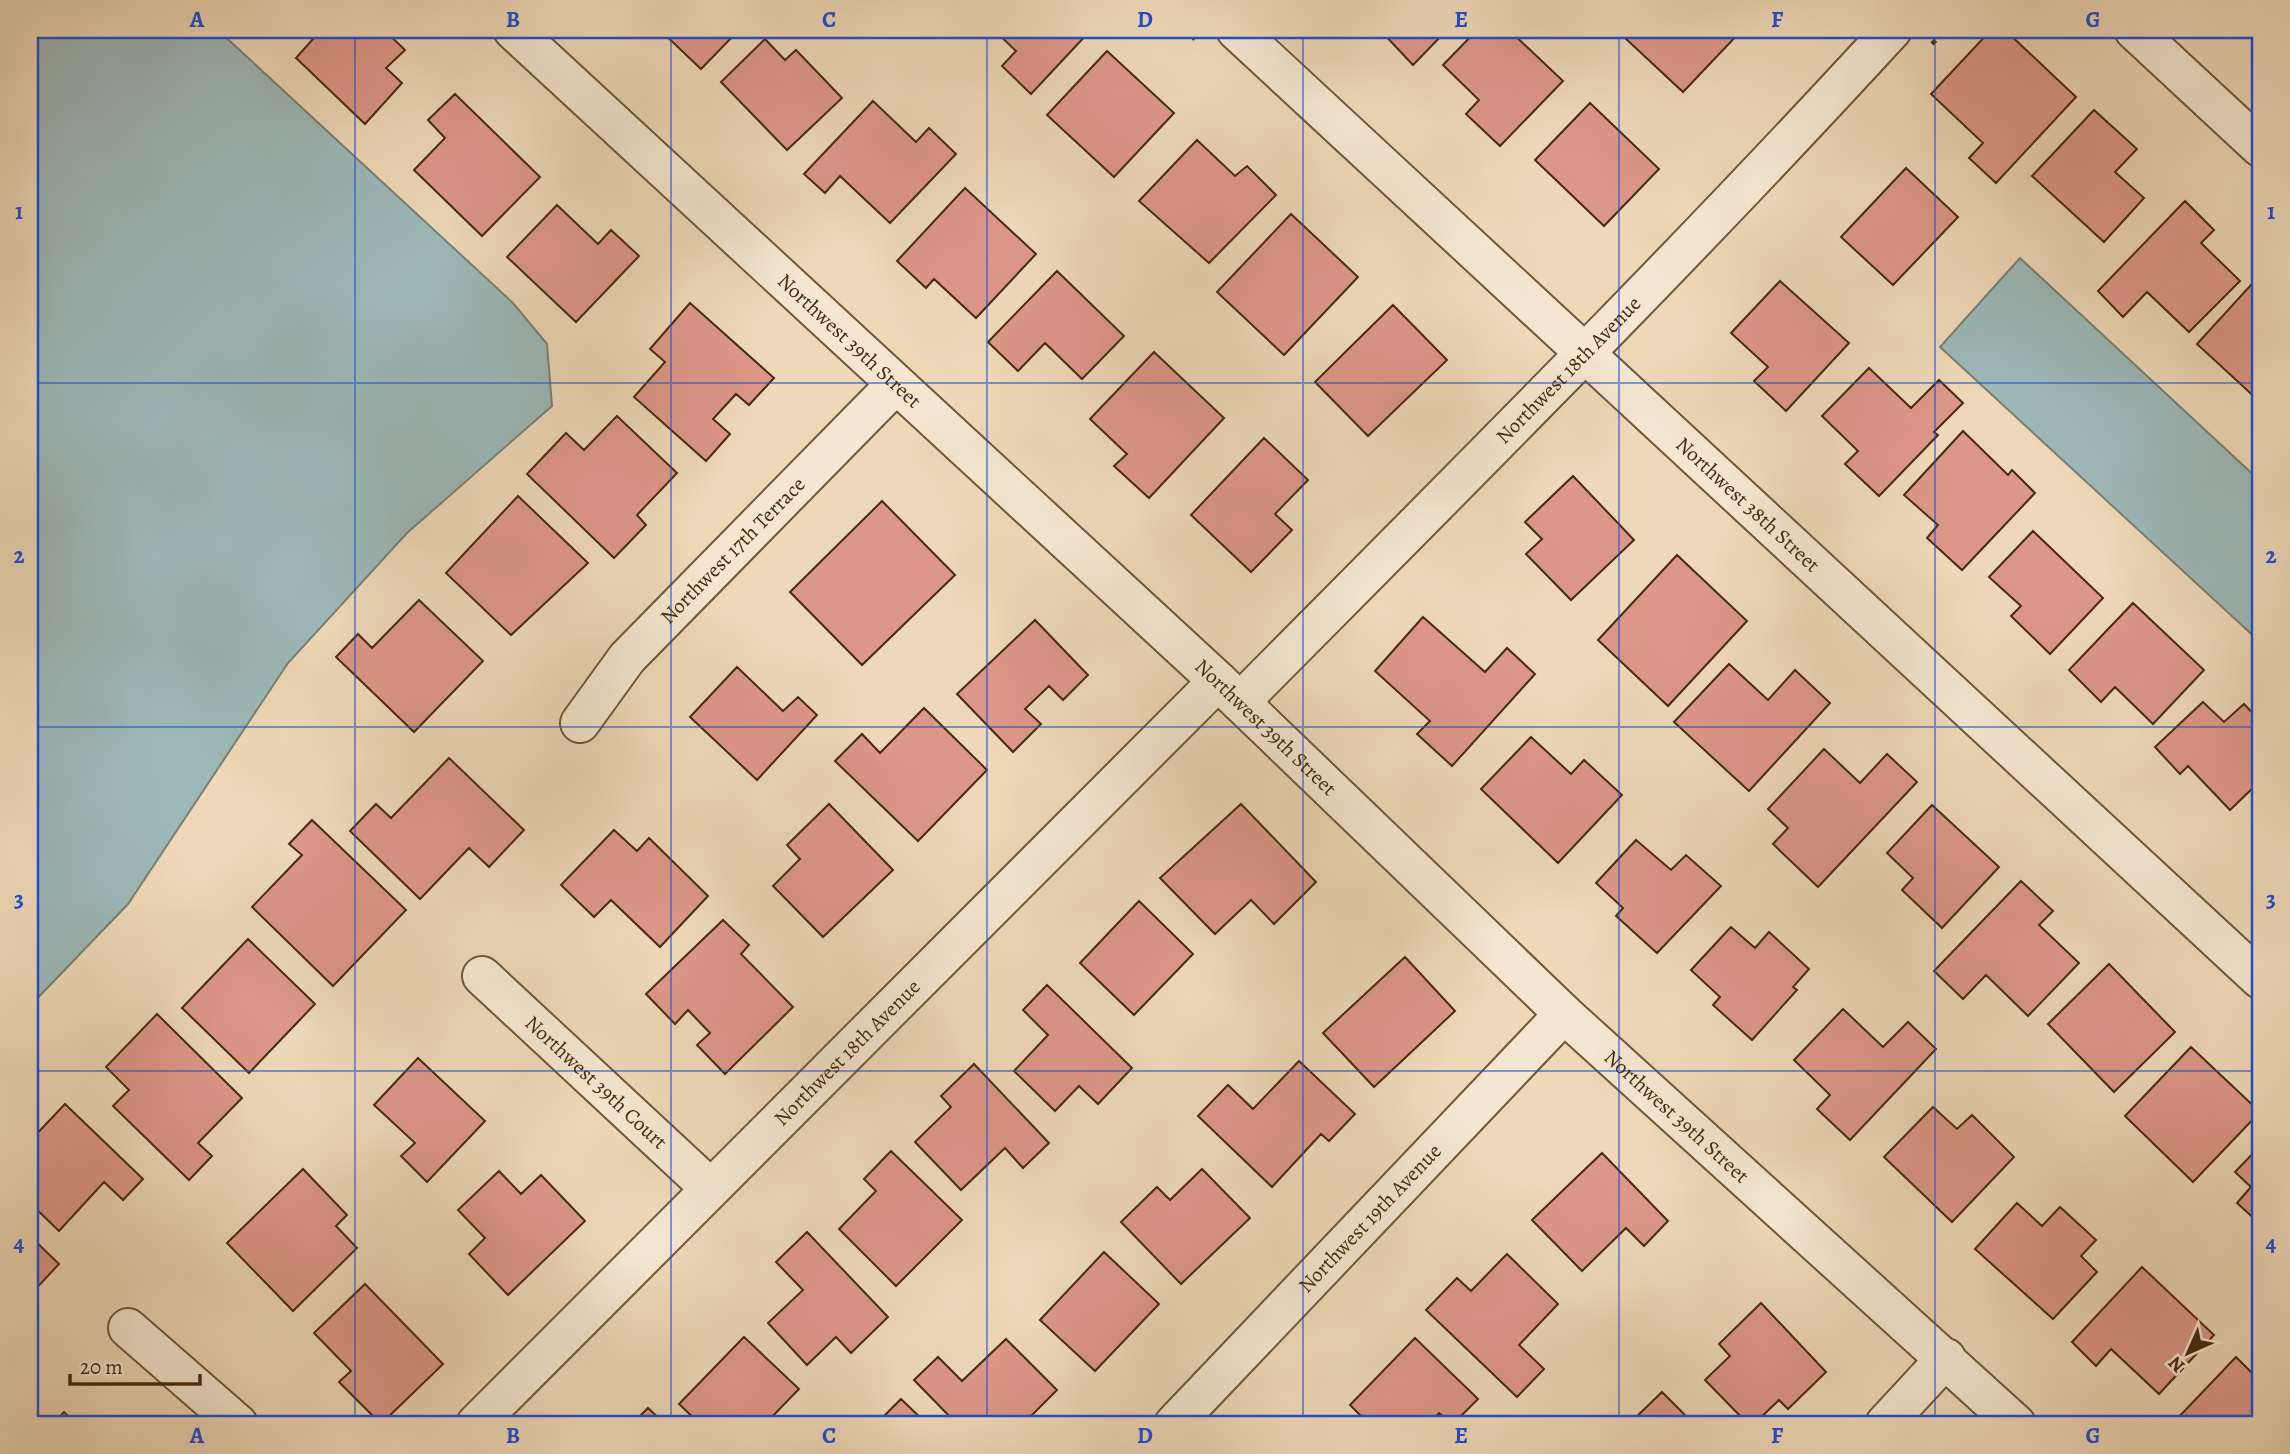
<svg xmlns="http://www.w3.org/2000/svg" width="2290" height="1454" viewBox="0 0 2290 1454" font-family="Alegreya,serif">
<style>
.water{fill:#9cb8b8;stroke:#798074;stroke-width:2}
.building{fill:#dd9788;stroke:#452c0d;stroke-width:2}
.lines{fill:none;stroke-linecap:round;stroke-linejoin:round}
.minor-casing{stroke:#6f5738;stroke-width:42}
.path{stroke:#452c0d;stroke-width:4.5;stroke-dasharray:5 3.5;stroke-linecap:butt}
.minor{stroke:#f4e6d0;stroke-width:38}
.grid{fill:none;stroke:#1d4ed8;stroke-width:2;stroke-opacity:0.55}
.labels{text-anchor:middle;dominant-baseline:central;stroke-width:7;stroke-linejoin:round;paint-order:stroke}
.street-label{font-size:21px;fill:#452c0d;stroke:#f4e6d0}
.neatline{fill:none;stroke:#1d4ed8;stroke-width:2.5}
.grid-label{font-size:23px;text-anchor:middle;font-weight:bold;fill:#1d4ed8}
</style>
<rect width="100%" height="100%" fill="#eed8b7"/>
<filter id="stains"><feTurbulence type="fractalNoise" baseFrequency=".00286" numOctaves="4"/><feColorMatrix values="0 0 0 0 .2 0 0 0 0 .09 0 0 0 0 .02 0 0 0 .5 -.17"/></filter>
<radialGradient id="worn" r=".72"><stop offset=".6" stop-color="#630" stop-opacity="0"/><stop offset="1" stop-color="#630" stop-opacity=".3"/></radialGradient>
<!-- water -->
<path class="water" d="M30,30h188l295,273 34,41 5,62 -145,127 -119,130 -160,241 -98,102z
M2020,258l240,223v161l-320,-295z"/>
<!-- building -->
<path class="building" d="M321,30h63l21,20 -19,18 16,15 -37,41 -69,-66z
M660,30h79l-38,39z
M994,30h93l2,2 -58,62 -29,-28 14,-15z
M1380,30h67l-34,35z
M1477,30h32l54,51 -63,65 -34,-32 13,-14 -36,-35z
M1633,30h109l-59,62 -58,-54z
M1991,30h14l71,67 -80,86 -27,-25 14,-15 -52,-49z
M765,39l20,21 11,-10 46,48 -55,52 -66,-68z
M1107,51l67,62 -60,64 -67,-62z
M455,94l85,83 -58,59 -68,-66 31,-32 -17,-18z
M873,101l43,41 13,-14 27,26 -66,69 -50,-47 -15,17 -21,-19z
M1590,103l69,66 -55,57 -69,-66z
M2094,110l43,39 -22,23 29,26 -40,44 -72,-66z
M1197,140l38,36 12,-10 29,29 -67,68 -70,-62z
M1906,168l52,49 -65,68 -52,-48z
M965,188l71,66 -60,64 -42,-39 -8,9 -29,-27z
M2185,201l29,29 -13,13 39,38 -51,51 -42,-40 -24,25 -25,-26z
M557,205l41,39 13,-14 28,26 -63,66 -69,-65z
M1291,214l67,63 -74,78 -67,-63z
M1057,271l67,65 -42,43 -37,-36 -27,28 -30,-29z
M2260,275v127l-63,-58z
M1780,281l69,62 -63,68 -32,-30 14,-14 -37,-34z
M690,303l84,75 -25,27 -13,-11 -23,25 17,15 -24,27 -72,-64 31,-35 -15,-13z
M1393,305l54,55 -79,76 -53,-54z
M1154,352l70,66 -75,80 -35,-32 13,-12 -37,-35z
M1869,368l42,40 28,-28 24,23 -29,29 4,3 -59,61 -34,-32 13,-13 -36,-35z
M617,416l60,57 -40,42 9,10 -32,33 -87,-84 39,-41 18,17z
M1963,431l45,44 4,-5 23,23 -73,77 -35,-32 11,-13 -34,-30z
M1264,438l44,42 -33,34 17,16 -41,42 -60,-57z
M1573,476l61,64 -63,60 -45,-46 16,-15 -17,-17z
M518,496l70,67 -77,72 -65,-62z
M882,501l73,74 -93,90 -72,-73z
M2033,531l70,67 -53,56 -39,-38 10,-10 -32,-29z
M1677,555l70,66 -79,85 -70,-66z
M419,600l64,61 -69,71 -78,-75 22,-23 14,14z
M2133,603l71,67 -51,54 -38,-37 -14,15 -32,-32z
M1423,617l62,55 22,-24 28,26 -83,92 -35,-32 13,-13 -55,-50z
M1035,620l53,55 -25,25 -14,-14 -24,23 16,15 -28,28 -56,-58z
M1729,664l39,36 27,-30 35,33 -81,88 -75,-69z
M737,667l46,44 15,-14 19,18 -60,65 -67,-63z
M2203,702l21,20 20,-18 16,17v24l-6,6 6,7v23l-30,29 -42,-44 -8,8 -25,-27z
M924,708l63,62 -69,71 -83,-80 27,-27 18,19z
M1531,737l40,37 13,-14 38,35 -64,68 -77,-74z
M1824,749l36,34 27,-29 30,28 -99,105 -45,-43 15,-16 -20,-19z
M449,758l75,72 -35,37 -20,-19 -49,51 -70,-68 26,-27 15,14z
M829,804l64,66 -70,67 -50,-51 27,-27 -13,-14z
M1241,804l75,78 -42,42 -23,-24 -36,34 -55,-56z
M1932,805l67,62 -57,61 -40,-38 11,-12 -26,-25z
M312,820l94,90 -73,76 -81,-79 50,-52 -13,-11z
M614,830l23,21 12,-13 59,58 -48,51 -49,-47 -17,17 -33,-32z
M1636,840l35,30 15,-15 35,31 -64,67 -41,-37 7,-8 -27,-25z
M2021,881l32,30 -14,14 40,38 -51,53 -42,-41 -23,24 -29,-28z
M1139,901l54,53 -59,61 -54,-52z
M723,920l26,25 -8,9 52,53 -68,67 -28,-29 13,-12 -22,-23 -13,14 -29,-30z
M1731,927l24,21 14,-16 40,37 -16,18 4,3 -45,50 -39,-35 7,-8 -29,-27z
M248,939l67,65 -66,69 -67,-65z
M1405,957l50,54 -81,76 -51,-54z
M2109,964l66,68 -61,60 -66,-68z
M1047,985l85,83 -34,36 -19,-18 -24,25 -41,-40 34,-36 -25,-25z
M1843,1009l40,38 25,-25 28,27 -86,91 -33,-31 13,-14 -36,-35z
M157,1014l85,84 -44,45 14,13 -23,24 -76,-74 16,-16 -23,-23z
M2191,1047l69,65 -67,70 -68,-66z
M418,1058l67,63 -58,61 -26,-26 14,-13 -41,-38z
M1299,1061l56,53 -26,27 -8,-7 -49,53 -74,-71 30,-31 25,24z
M974,1064l75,79 -26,25 -18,-20 -44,42 -46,-48 36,-35 -10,-11z
M65,1104l78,75 -20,21 -19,-18 -45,49 -29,-28v-62z
M1933,1107l24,22 15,-14 42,42 -62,65 -68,-65z
M2260,1146v78l-23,-21 14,-16 -16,-15z
M891,1151l71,69 -66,66 -57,-57 37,-38 -12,-12z
M1602,1153l66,68 -24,25 -18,-18 -44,43 -50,-51z
M303,1169l44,46 -11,11 21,22 -64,63 -66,-68z
M1202,1169l48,49 -69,66 -60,-62 36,-35 13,13z
M499,1171l22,23 20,-19 44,46 -77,74 -39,-41 16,-16 -27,-28z
M2017,1203l25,23 18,-19 36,33 -15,16 16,16 -44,47 -78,-70z
M807,1232l81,85 -37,36 -15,-16 -29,28 -39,-42 35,-33 -27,-28z
M30,1236l29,28 -29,31z
M1104,1252l55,52 -64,67 -55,-51z
M1507,1254l51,50 -39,41 25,24 -27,28 -91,-87 31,-32 14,13z
M2142,1267l72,68 -55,59 -48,-45 -15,17 -24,-24z
M365,1284l78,80 -62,60 -42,-42 12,-11 -37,-38z
M1761,1303l65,69 -38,37 -9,-9 -25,24h-6l-43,-44 25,-24 -11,-12z
M744,1337l55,52 -34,35h-65l-21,-20z
M1415,1338l63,61 -25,25 -14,-11 -11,11h-59l-19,-19z
M1006,1339l51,51 -34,34h-66l-43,-44 24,-23 24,24z
M2236,1357l24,24v43h-84l-2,-2z
M1662,1392l32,32h-65z
M901,1399l26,25h-51z
M648,1408l17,16h-33z
M64,1412l12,12h-23z"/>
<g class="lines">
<!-- minor casing -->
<g class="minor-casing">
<g id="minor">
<path id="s1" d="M513,30l705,651 346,333 452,410"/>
<path id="s2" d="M1236,30l1024,949"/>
<path d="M2134,30l126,117"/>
<path id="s3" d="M1240,702c220,-222 441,-442 652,-672"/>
<path id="s4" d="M580,723l47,-65 268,-273"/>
<path id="s5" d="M482,976l228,212"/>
<path d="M128,1328l110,96"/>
<path id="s6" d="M476,1424l742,-743"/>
<path id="s7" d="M1174,1424l390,-410"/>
<path d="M1885,1424l61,-66"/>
</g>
</g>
<!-- path -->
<path class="path" d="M1185,30l11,10
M1932,44l14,-14"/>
<!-- minor -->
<use href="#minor" class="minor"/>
</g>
<!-- grid -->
<path class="grid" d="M355,30v1394M671,30v1394M987,30v1394M1303,30v1394M1619,30v1394M1935,30v1394M30,383h2230M30,727h2230M30,1071h2230"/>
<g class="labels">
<!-- street labels -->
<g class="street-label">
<text stroke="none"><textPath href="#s1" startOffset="458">Northwest 39th Street</textPath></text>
<text stroke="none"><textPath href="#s3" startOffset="467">Northwest 18th Avenue</textPath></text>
<text stroke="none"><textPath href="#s2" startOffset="698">Northwest 38th Street</textPath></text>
<text stroke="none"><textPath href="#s4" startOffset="231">Northwest 17th Terrace</textPath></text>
<text stroke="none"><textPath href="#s1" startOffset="1026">Northwest 39th Street</textPath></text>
<text stroke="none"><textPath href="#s6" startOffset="525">Northwest 18th Avenue</textPath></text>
<text stroke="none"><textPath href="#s5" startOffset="156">Northwest 39th Court</textPath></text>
<text stroke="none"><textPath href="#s1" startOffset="1592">Northwest 39th Street</textPath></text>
<text stroke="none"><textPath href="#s7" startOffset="284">Northwest 19th Avenue</textPath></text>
</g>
</g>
<!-- margin -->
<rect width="2290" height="1454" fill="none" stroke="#eed8b7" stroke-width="77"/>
<!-- north arrow -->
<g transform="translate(2188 1353) rotate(225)" stroke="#f4e6d0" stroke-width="5" paint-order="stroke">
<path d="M0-5L12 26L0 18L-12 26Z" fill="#452c0d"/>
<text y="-10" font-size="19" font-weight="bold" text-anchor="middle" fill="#452c0d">N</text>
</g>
<!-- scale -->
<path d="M70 1374v10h130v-10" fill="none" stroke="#452c0d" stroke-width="3.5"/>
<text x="80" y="1374" font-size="21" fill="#452c0d" stroke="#f4e6d0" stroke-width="5" paint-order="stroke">20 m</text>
<rect x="38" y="38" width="2214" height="1378" class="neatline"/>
<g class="grid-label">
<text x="197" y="27">A</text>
<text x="513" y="27">B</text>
<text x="829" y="27">C</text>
<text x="1145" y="27">D</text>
<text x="1461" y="27">E</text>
<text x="1777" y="27">F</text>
<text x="2093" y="27">G</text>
<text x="19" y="219">1</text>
<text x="2271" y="219">1</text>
<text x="19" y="563">2</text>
<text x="2271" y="563">2</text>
<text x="19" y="907">3</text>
<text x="2271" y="907">3</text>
<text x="19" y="1251">4</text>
<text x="2271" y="1251">4</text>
<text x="197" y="1443">A</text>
<text x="513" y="1443">B</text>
<text x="829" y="1443">C</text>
<text x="1145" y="1443">D</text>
<text x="1461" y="1443">E</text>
<text x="1777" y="1443">F</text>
<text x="2093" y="1443">G</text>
</g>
<rect width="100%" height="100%" filter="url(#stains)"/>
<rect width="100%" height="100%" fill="url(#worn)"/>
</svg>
